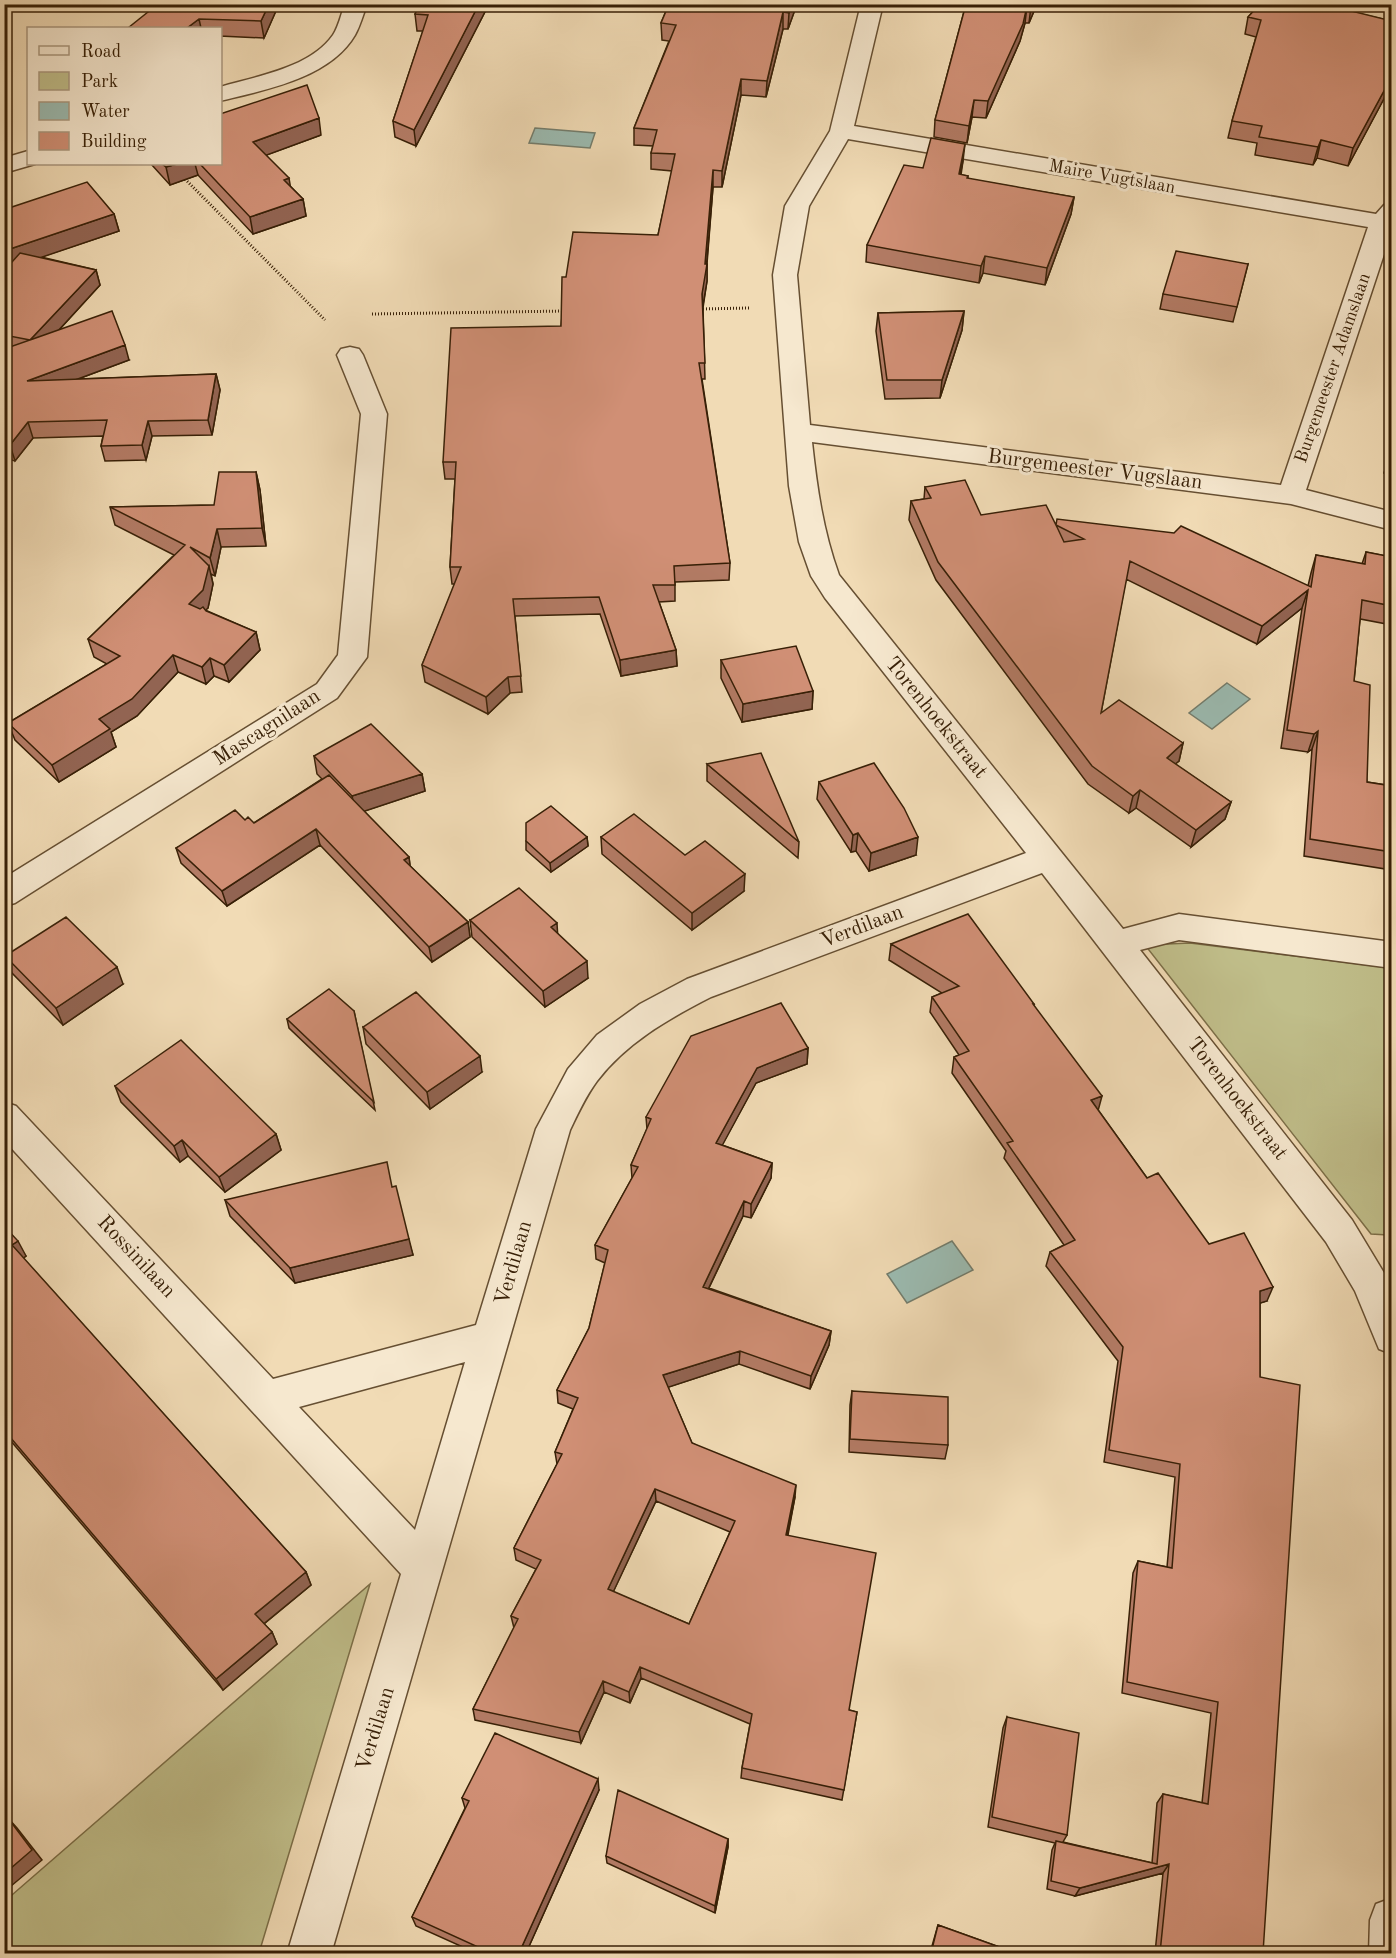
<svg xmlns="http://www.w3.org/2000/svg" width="1396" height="1958" viewBox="0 0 1396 1958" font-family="'Old Standard TT',serif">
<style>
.green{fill:#c0be8a;stroke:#7c6f48;stroke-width:1.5}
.water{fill:#9bbbb1;stroke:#737d6d;stroke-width:1.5}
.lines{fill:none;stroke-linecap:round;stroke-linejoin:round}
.minor-casing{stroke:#664f32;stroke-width:3}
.path{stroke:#382007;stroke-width:3;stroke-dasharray:1 2;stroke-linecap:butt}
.minor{fill:#f6e8cf;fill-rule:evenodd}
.wall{fill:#b37b65;stroke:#382007;stroke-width:1.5;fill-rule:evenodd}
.shaded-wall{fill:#926452;stroke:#382007;stroke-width:1.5}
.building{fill:#d08f75;stroke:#382007;stroke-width:1.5;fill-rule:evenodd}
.labels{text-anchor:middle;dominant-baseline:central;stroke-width:6;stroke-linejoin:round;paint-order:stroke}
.far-street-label{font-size:18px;fill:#382007;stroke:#f6e8cf}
.street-label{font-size:21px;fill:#382007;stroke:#f6e8cf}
</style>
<rect width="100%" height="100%" fill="#f1dbb5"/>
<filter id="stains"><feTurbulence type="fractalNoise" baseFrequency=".00333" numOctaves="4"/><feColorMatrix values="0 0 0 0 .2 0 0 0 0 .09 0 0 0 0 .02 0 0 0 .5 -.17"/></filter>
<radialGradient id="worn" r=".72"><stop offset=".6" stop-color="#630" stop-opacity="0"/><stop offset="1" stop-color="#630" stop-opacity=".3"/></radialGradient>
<!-- green -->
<path class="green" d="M1190,943l201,25v263l-3,4 -17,-1 -226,-289z
M370,1584l-111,369h-254v-52z"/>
<!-- water -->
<path class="water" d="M535,128l60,5 -5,15 -61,-5z
M1227,683l23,16 -38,30 -23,-16z
M952,1241l21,29 -66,33 -20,-29z"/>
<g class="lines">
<!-- minor casing -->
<g class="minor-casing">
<path id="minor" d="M345,4h22c-4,11 -7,22 -12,31 -25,43 -90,55 -135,66v-14c37,-11 90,-19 113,-52 6,-9 8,-21 12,-31z
M861,4h22l-29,122 522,88 8,-9 8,-2v27l-86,260 86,22v18l-101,-26 -479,-62c5,46 11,89 27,133l284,354 56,-15 213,28v26l-213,-28 -39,10 212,270 32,53 8,16v65l-13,-5 -24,-58 -29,-49 -284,-369 -331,124c-43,22 -85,46 -114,84 -11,15 -19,32 -27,49l-239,824h-44l114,-380 -397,-434v-38l12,4 257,273 203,-54 60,-196 32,-60 29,-34 43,-31 47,-25 339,-126 -201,-255 -14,-22 -12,-34 -10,-56 -16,-211 12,-69 45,-75zM848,139l520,88 -87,258 -471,-60 -13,-150 12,-69zM465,1362l-50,168 -116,-123z
M28,151v13h7l-31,9v-15z
M350,347l9,2 4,6 24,59 -20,243 -30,41 -322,205 -11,3v-28l313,-194 21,-29 23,-241 -24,-59 4,-6z
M1392,1898v56h-23l1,-34 6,-16z"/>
</g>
<!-- path -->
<path class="path" d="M183,177l142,143
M700,309l49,-1
M372,314l194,-3"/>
<!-- minor -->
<use href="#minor" class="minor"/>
</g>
<!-- wall -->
<path class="wall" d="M279,4l-15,34 -44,-2v-8h-92z
M412,4h77l-73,142 -21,-9 -2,-16 30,-90h-6l-2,-17 2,-3 -4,-1z
M669,4h128l-9,25h-5l-17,68 -25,-2 -19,92h-9l-6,77v17l-4,27 2,71h-3l28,184 -1,17 -54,2v19l-16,1 17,48 1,16 -56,10 -21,-62 -85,2 7,76 -12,1 -22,21 -63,-32 -3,-17 33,-81h-3l-2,-17 5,-88h-10l-2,-17 118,-136 5,-49 92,-42 14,-64 -21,-2v-16l2,-7 -19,-1v-17l35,-87 -7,-1 -1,-17z
M966,4h71l-8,19h-4l-5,18 -34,77 -14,-1 -5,26 -33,-6 1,-17z
M1260,4h66v2l66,15v73l-5,-1 -39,73 -31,-8 -4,7 -58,-10 2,-12 -29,-5 4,-17 24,-84 -11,-3 3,-17z
M321,135l-55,20 24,31 13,13 3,17 -53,18 -55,-59 -28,10 -19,-21h69z
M963,161l-2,14 7,1v3l106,18 -3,17 -26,71 -62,-12 -4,10 -113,-21 1,-17 56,-77z
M114,214l5,17 -78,26 55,13 4,15 -41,45 70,30 -51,19 138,-5 4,16 -8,45 -60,1 -6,24 -41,1 -4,-15 2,-10 -70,2 -18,23 -11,-3v-187l2,-2 -2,1v-54z
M1248,264l-15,58 -73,-13 3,-15z
M964,311l-2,19 -22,68 -55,1 -9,-68 2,-18z
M1392,446v29l-8,-2z
M256,472l4,18 6,56 -45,1 -6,29 -4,-2 2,10 -5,24 -3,2 51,22 4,18 -31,32 -15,-6 -8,8 -28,-12 -41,44 -26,16 5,15 -57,35 -44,-42 -7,-17 99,-59 -13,-7 -6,-18 86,-84 -59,-30 -5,-18 104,-2z
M925,487l56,28 75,10 252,61 3,-13 5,-18 46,9 4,-12 26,5v68l-32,-6 -6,62 13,101 25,4v84l-88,-14 8,-107 -4,3 -27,-4 21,-140 -45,36 -131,-65 -25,134 82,30 -4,18 -4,3 56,38 -6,17 -34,28 -55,-39 -7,5 -41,-29 -152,-204 -27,-60 2,-19 13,-2z
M721,660l92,31 -1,18 -70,13 -21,-44z
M314,756l108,18 3,17 -61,20 45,46 1,9 58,56 2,15 -38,25 -112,-117 -93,61 -46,-43 -5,-15 69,-28 9,3 68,-44 -5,-5z
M707,764l92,78 -1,16 -91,-77z
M819,782l97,73 -47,16 -13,-20 -5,1 -34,-53z
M587,837l1,9 -37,26 -25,-22v-9z
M601,837l143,54 -52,39 -90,-76z
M470,920l118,58 -43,29 -73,-70z
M891,944l143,60v2l64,104 49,68 62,66 58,57 -7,2v74l3,576h-108l8,-80 -88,23 -28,-7 5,-39 3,-7 -67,-16 15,-99 4,-11 60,118 -4,7 89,21 5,-60 6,-9 39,9 9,-90 -89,-20 11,-120 5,-12 29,6 8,-90 -71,-15 14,-101 -72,-95 4,-14 14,-7 -60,-87 2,-7 -54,-78 2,-16 5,-2 -29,-43 2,-15 10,-4 -53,-33z
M5,956l118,28 -60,41 -51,-52z
M354,1011l21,99 -86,-82 -2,-9z
M363,1027l119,45 -52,37 -64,-65z
M808,1048l-1,16 -51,19 -34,62 50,18 -1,15 -20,40 -8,-2 -34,72 122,43 -2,14 -19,44 -71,-25 -71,23 24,56 103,54 -7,38 61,175 8,2 -15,88 -101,-22 1,-10 8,-44 -109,-46 -11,25 -26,-11 -23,51 -106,-23 -2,-11 41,-81 -3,-12 25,-47 -20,-9 -2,-12 43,-84 -2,-12 18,-43 -15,-6 -1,-13 32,-62 16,-65 -9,-4 -1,-14 37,-67 -1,-13 16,-36 -1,-12zM656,1501l74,31 -41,92 -76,-32z
M115,1086l161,48 5,16 -56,42 -37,-36 -8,6 -59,-60z
M392,1187l21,68 -118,28 -65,-67 -5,-16z
M4,1226l22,30 -3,2 283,314 5,13 -47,39 8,8 5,12 -54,46 -219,-257z
M852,1391l96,54 -3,14 -96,-7 1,-47z
M599,1790l-73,163h-50l-60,-27 -4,-9 53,-109 -3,-10z
M728,1839v8l-13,66 -108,-50 -1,-7z
M938,1925l78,28h-86z"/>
<!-- shaded-wall -->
<path class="shaded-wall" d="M269,4h10l-15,34 -3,-17z
M479,4h10l-73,142 -2,-16z
M792,4h5l-9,25 1,-16z
M1032,4h5l-8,19 2,-17z
M1027,6l-2,17 -5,18 -34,77 2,-17z
M783,12v17l-17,68 1,-16z
M199,19l2,9h-14z
M1392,76l-5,17 -39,73 5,-18z
M741,79v16l-19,92v-16z
M974,100l-2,17 -5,26 2,-17z
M319,118l2,17 -65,24 -3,-17z
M1321,140l-4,18 -4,7 5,-18z
M965,144l-2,17 -6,30 2,-17z
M177,164h18l3,11 -28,10 -4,-18z
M713,170v17l-7,84 1,-7v17l-5,30v-17z
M289,178l3,18 -8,-16z
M1074,197l-3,17 -26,71 2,-17z
M303,199l3,17 -53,18 -3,-17z
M114,214l5,17 -115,39v-19z
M985,256l-2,17 -4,10 2,-17z
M96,270l4,15 -65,71 -5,-16z
M964,311l-2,19 -22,68 2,-18z
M125,345l4,15 -97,36 -5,-15z
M216,374l4,16 -8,45 -4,-15z
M148,421l4,15 -6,24 -4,-15z
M28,422l5,16 -18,23 -5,-16z
M256,472l4,18 6,56 -4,-18z
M217,529l4,18 -6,29 -5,-18z
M209,566l4,18 -5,24 -14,14 -5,-18z
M1308,590l-6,18 -45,36 5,-18z
M256,632l4,18 -31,32 -5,-17z
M676,650l1,16 -56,10 -1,-16z
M173,655l5,17 -41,44 -26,16 5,15 -57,35 -7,-17 47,-46z
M210,658l4,18 -8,8 -4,-17z
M508,677l2,16 -22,21 -2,-17z
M813,691l-1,18 -70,13 1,-18z
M1318,731l-6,18 -4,3 6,-18z
M1183,743l-4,18 -17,14 5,-17z
M422,774l3,17 -69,23 -4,-18z
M1140,790l-4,18 -7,5 4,-17z
M1231,802l-6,17 -34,28 5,-17z
M316,829l4,16 -93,61 -5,-15z
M858,833l-2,18 -5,1 2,-17z
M587,837l1,9 -37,26 -1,-9z
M918,837l-2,18 -47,16 2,-18z
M409,857l2,16 -7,-13z
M745,874l-1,17 -52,39v-17z
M468,922l2,15 -38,25 -3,-15z
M557,923l1,17 -7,-13z
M587,961l1,17 -43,29 -2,-16z
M117,967l6,17 -60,41 -7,-17z
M808,1048l-1,16 -51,19 -40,74v-14l41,-75z
M480,1056l2,16 -52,37 -3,-17z
M1102,1096l-4,15 -7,-11z
M276,1134l5,16 -56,42 -6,-15z
M182,1140l6,16 -8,6 -6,-16z
M772,1163l-1,15 -20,40v-14z
M744,1201l-1,15 -40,84v-13z
M409,1239l4,16 -118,28 -5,-15z
M18,1241l8,15 -6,5 -8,-16z
M1273,1287l-6,14 -13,4 6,-14z
M831,1331l-2,14 -19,44 1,-13z
M740,1351l-1,13 -76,25v-14z
M796,1485l-1,12 -10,50 1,-12z
M655,1489l1,12 -47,100 -1,-12z
M306,1572l5,13 -50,41 -6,-12z
M272,1632l5,12 -54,46 -7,-11z
M640,1667l1,11 -11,25 -1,-11z
M603,1681l1,11 -23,51 -2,-11z
M598,1779l1,11 -73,163h-7z
M8,1818l9,10 25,32 -38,32v-18z
M728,1839v8l-13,66v-7z
M1169,1864l-6,9 -88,23 5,-8z"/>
<!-- building -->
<path class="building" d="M158,4h111l-8,17 -62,-2 -12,9h-59z
M420,4h59l-65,126 -21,-9 35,-106 -13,-1z
M669,4h123l-3,9 -6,-1 -16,69 -26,-2 -19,92 -9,-1 -8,94h2l-5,30 3,69h-6l31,200 -56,3 1,19h-22l23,65 -56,10 -21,-63 -86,2 8,77 -13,1 -22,20 -64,-32 39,-98h-11l6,-105h-13l8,-134 110,-2 1,-49h4l7,-45 85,3 17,-81 -24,-1 6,-23 -23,-2 42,-103 -15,-2z
M966,4h66l-1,2h-4l-4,18 -35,77 -14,-1 -5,26 -34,-6z
M1260,4h63l69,17v55l-39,72 -32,-8 -3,7 -59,-10 3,-11 -30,-5 29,-101 -13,-3z
M307,85l12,33 -66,24 36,36 -5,2 19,19 -53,18 -50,-53h20v-50z
M931,138l34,6 -6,30 9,2 -1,2 107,19 -27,71 -62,-12 -4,10 -114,-21 37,-80 19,3z
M162,164h15l-11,3z
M87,182l27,32 -110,37v-35l8,-9z
M1176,251l72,13 -11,43 -74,-13z
M20,253l76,17 -66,70 82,-29 13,34 -98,36 189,-7 -8,46 -60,1 -6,24 -41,1 6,-26 -79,2 -18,23 -6,-1v-95l26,-9 -26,-5v-64z
M964,311l-22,69h-55l-9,-67z
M219,472h37l6,56 -45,1 -7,29 -20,-11 19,19 -6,24 -14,14 11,5 3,-2 3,4 50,21 -32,33 -14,-7 -8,9 -29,-12 -41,44 -33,20 11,10 -58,36 -44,-42 112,-67 -32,-17 97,-94 -75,-38 104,-2z
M965,480l16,35 65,-10 10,20 1,-6 117,14 7,-7 130,61 5,-32 49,9 1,-12 26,5v49l-30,-6 -8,81 16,4 -3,97 25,4v66l-82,-13 8,-108 -4,3 -27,-4 21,-140 -46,36 -132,-65 -29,152 18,-13 64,43 -16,15 64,44 -35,28 -56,-40 -7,6 -41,-30 -154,-204 -27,-61 20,-3 -6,-11zM1056,525l28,14 -20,3z
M796,646l17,45 -70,13 -22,-44z
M371,724l51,50 -70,22 -38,-40z
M761,753l38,89 -92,-78z
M874,763l30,45 14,29 -47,16 -13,-20 -5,2 -34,-53z
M329,775l80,82 -5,3 64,62 -39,25 -113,-118 -94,62 -46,-43 59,-38 10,10 3,-3 6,6z
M551,806l36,31 -37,26 -24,-22v-18z
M634,814l51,41 20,-14 40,33 -53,39 -91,-76z
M519,888l38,35 -6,4 36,34 -44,30 -73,-71z
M968,914l66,90h-1l69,92 -11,4 56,78 11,-5 51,71 35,-11 29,54 -13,4v86l40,8 -37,568h-103l9,-89 -89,24 -29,-7 5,-40 101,23 6,-70 45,10 10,-102 -91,-20 11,-121 34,7 8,-104 -71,-14 14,-103 -73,-95 25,-12 -68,-97 6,-2 -59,-84 15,-6 -37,-54 27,-11 -68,-42z
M66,917l51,50 -61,41 -51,-52z
M329,989l25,22 20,91 -87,-83z
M416,992l64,64 -53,36 -64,-65z
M781,1003l27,45 -51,20 -41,75 56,20 -21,41 -7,-3 -41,86 128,44 -20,45 -71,-25 -77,24 29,68 104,42 -10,50 90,18 -27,157 8,2 -13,78 -102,-22 10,-54 -112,-47 -11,25 -26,-11 -24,51 -106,-23 45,-90 -7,-3 30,-56 -27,-12 48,-94 -7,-2 23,-54 -21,-8 32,-62 19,-78 -13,-5 43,-78 -7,-2 20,-46 -5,-2 45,-81zM655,1489l80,32 -46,103 -81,-35z
M181,1040l95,94 -57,43 -37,-37 -8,6 -59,-60z
M387,1162l5,25 4,-1 13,53 -119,29 -65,-68z
M4,1226l14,15 -6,4 294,327 -51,42 17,18 -56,47 -212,-249z
M852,1391l96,6v48l-98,-6z
M1007,1717l72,16 -12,102 -75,-18z
M495,1733l103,46 -79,174h-28l-79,-36 57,-116 -7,-3z
M618,1790l110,49 -13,67 -109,-50z
M8,1818l24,32 -28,24v-53z
M938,1925l78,28h-85z"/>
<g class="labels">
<!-- far-street labels -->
<g class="far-street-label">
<text transform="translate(1112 177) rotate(10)">Maire Vugtslaan</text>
<text transform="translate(1333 368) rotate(-71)">Burgemeester Adamslaan</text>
</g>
<!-- street labels -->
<g class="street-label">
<text transform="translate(1095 470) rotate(7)">Burgemeester Vugslaan</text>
<text transform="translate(936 718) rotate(51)">Torenhoekstraat</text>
<text transform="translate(267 728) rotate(-33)">Mascagnilaan</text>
<text transform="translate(862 927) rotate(-21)">Verdilaan</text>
<text transform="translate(1237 1099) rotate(52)">Torenhoekstraat</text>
<text transform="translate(136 1257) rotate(47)">Rossinilaan</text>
<text transform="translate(514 1263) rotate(-74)">Verdilaan</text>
<text transform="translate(376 1729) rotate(-73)">Verdilaan</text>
</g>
</g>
<!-- margin -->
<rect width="1396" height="1958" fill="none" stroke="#f1dbb5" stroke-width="24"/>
<rect x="6" y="6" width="1384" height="1946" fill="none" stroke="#382007" stroke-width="3"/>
<rect x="12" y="12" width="1372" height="1934" fill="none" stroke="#382007" stroke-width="1.5"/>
<!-- legend -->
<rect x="27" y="27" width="195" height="138" fill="#f6e8cf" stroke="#aa987f" stroke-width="1.5"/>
<rect x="39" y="46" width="30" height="9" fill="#f6e8cf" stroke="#aa987f" stroke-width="1.5"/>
<text x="81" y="57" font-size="18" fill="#382007">Road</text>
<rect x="39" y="72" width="30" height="18" fill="#c0be8a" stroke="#aa987f" stroke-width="1.5"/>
<text x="81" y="87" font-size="18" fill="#382007">Park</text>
<rect x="39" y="102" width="30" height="18" fill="#9bbbb1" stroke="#aa987f" stroke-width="1.5"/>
<text x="81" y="117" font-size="18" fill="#382007">Water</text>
<rect x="39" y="132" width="30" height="18" fill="#d08f75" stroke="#aa987f" stroke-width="1.5"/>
<text x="81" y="147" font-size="18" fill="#382007">Building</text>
<rect width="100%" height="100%" filter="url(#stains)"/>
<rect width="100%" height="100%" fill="url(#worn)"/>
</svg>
